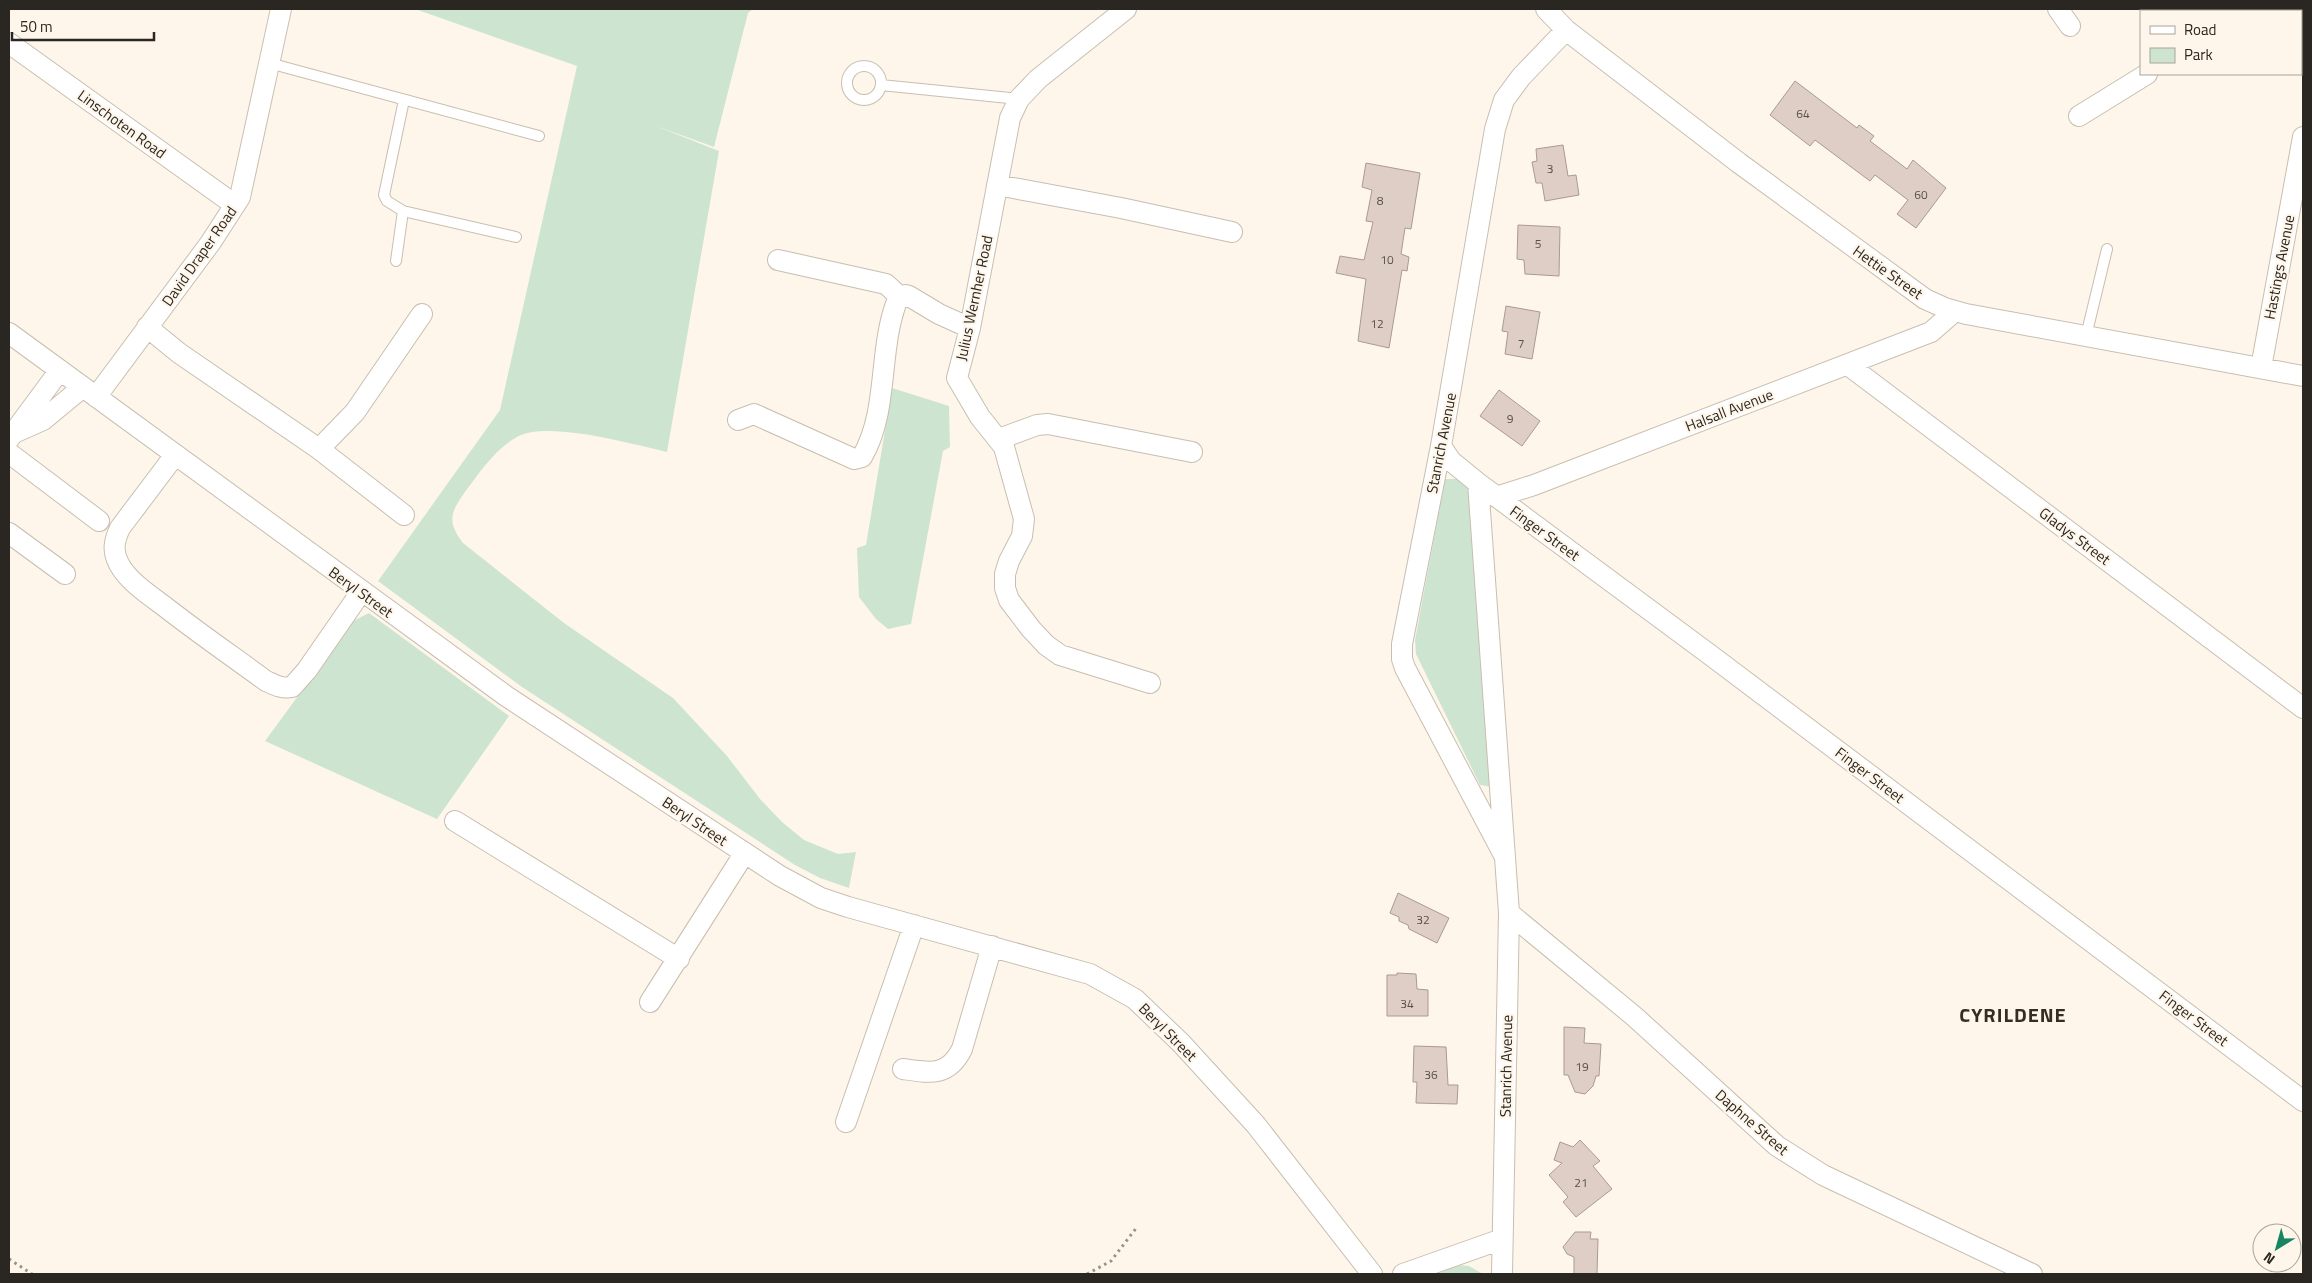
<svg xmlns="http://www.w3.org/2000/svg" width="2312" height="1283" viewBox="0 0 2312 1283" font-family="'Titillium Web',sans-serif">
<style>
.green{fill:#cde5d0}
.building{fill:#dfcec5;stroke:#aa9a91}
.lines{fill:none;stroke-linecap:round;stroke-linejoin:round}
.lane-casing{stroke:#c8beb0;stroke-width:12}
.street-casing{stroke:#c8beb0;stroke-width:22}
.path{stroke:#979188;stroke-width:3;stroke-dasharray:2.5 4;stroke-linecap:butt}
.lane{stroke:#fff;stroke-width:10}
.street{stroke:#fff;stroke-width:20}
.labels{text-anchor:middle;dominant-baseline:central;stroke-width:4.5;stroke-linejoin:round;paint-order:stroke}
.number-label{font-size:12px;fill:#57504a}
.street-label{font-size:15px;fill:#2a2621;stroke:#fef6ea}
.district-label{font-size:20px;font-weight:bold;letter-spacing:1px;fill:#352d22;stroke:#fef6ea}
</style>
<rect width="100%" height="100%" fill="#fef6ea"/>
<!-- green -->
<path class="green" d="M415,9h338l-5,4 -34,134 -58,-21 63,25 -52,301c-34,-8 -114,-30 -146,-17 -23,10 -42,38 -56,57 -15,21 -18,30 -2,51l101,80 109,75 54,58 33,43 22,23 22,18 34,14 18,-2 -7,36 -29,-10 -25,-13 -273,-178 -144,-106 122,-171 77,-344z
M892,388l57,18 1,41 -7,4 -32,173 -23,5 -12,-10 -17,-22 -2,-49 9,-3z
M1445,479h12l10,9 5,18 20,281 -12,-2 -64,-131 -1,-14z
M369,613l140,103 -72,103 -172,-78 88,-120z
M1459,1265l10,1 14,8h-46z"/>
<!-- building -->
<path class="building" d="M1795,81l62,47 2,-3 15,11 -4,5 37,28 6,-9 33,28 -30,40 -19,-14 11,-14 -33,-25 -5,6 -55,-41 -5,6 -40,-31z
M1563,145l5,31 8,-1 3,20 -34,6 -3,-18h-6l-4,-21 5,-1 -1,-12z
M1366,163l54,10 -9,56 -6,-1 -4,26 8,3 -2,14 -5,-1 -13,78 -31,-7 8,-62 -30,-6 4,-17 24,4 9,-38 -7,-1 6,-31 -10,-3z
M1518,225l42,2 -1,49 -34,-2 -1,-14 -7,-1z
M1506,306l34,6 -8,47 -27,-5 3,-22 -6,-1z
M1499,390l41,31 -18,25 -42,-30z
M1398,893l51,25 -12,25 -28,-14 -1,-4 -9,-4v-4l-9,-4z
M1397,973l19,1 1,15 11,1v26h-41v-41h10z
M1564,1027l21,1 -1,15 17,1 -2,32h-3l-3,10 -8,8 -10,-2 -7,-17h-4z
M1414,1046l32,1 2,38h10l-1,19 -41,-1 1,-21h-4z
M1580,1140l20,21 -7,5 19,23 -36,28 -13,-15 5,-5 -19,-22 13,-12 -8,-3 6,-18 13,5z
M1575,1232h16l-1,7h8l-1,35h-23v-17l-7,-3 -4,-7z"/>
<g class="lines">
<!-- lane casing -->
<g class="lane-casing">
<path id="lane" d="M269,63l270,73
M847 83a17 17 0 1 1 34 0a17 17 0 1 1-34 0Z
M881,85l138,14
M404,100l-20,95 3,6 16,10 113,26
M396,261l7,-50
M2086,336l21,-87"/>
</g>
<!-- street casing -->
<g class="street-casing">
<path id="street" d="M1126,9l-88,70 -19,20 -9,19 -40,210 -13,50 23,39 24,30 20,72 -2,17 -13,25 -4,13v14l4,12 22,29 15,16 14,10 90,28
M1546,9l20,21 173,133 186,136 20,9 21,6 337,62
M2058,9l12,17
M2157,9l1,2
M9,43l226,162
M2079,116l68,-42
M997,185l124,23 111,24
M778,260l108,24 14,13
M147,327l32,26 140,96 85,66
M9,333l497,363 274,180 41,22 27,9 242,67 45,25 46,44 75,82 116,149
M1848,365l455,343
M2261,368l42,-231
M96,397l115,-155 29,-45 41,-188
M738,420l16,-6 100,45 8,-2c27,-46 16,-107 35,-156l8,-6 4,1 30,18 31,14
M16,432l27,-12 40,-33
M9,439l51,-69
M999,439l38,-14 11,-1 144,28
M1441,446l10,15 27,22 231,171 594,447
M319,449l36,-37 67,-98
M9,453l90,68
M175,455l-55,73c-6,13 -8,23 -1,36 9,17 30,31 45,42 33,26 68,50 102,75 9,4 16,8 26,6l15,-17 54,-78
M1478,483l31,430 -7,361
M1496,497l38,-12 397,-153 24,-21
M9,533l56,41
M455,821l224,138
M1505,857l-100,-189 -3,-9v-15l39,-198 54,-317 9,-29 17,-23 45,-47
M1509,913l126,104 142,129 46,29 209,99
M650,1002l94,-148
M903,1069c27,4 45,8 59,-20l30,-103
M846,1122l68,-197
M1403,1274l99,-35"/>
</g>
<!-- path -->
<path class="path" d="M9,1259l23,15
M1087,1274l24,-13 26,-34"/>
<!-- lane -->
<use href="#lane" class="lane"/>
<!-- street -->
<use href="#street" class="street"/>
</g>
<g class="labels">
<!-- number labels -->
<g class="number-label">
<text x="1803" y="113">64</text>
<text x="1550" y="168">3</text>
<text x="1921" y="194">60</text>
<text x="1380" y="200">8</text>
<text x="1538" y="243">5</text>
<text x="1387" y="259">10</text>
<text x="1377" y="323">12</text>
<text x="1521" y="343">7</text>
<text x="1510" y="418">9</text>
<text x="1423" y="919">32</text>
<text x="1407" y="1003">34</text>
<text x="1582" y="1066">19</text>
<text x="1431" y="1074">36</text>
<text x="1581" y="1182">21</text>
</g>
<!-- street labels -->
<g class="street-label">
<text transform="translate(122 124) rotate(36)">Linschoten Road</text>
<text transform="translate(199 256) rotate(-55)">David Draper Road</text>
<text transform="translate(2279 267) rotate(-79)">Hastings Avenue</text>
<text transform="translate(1888 272) rotate(35)">Hettie Street</text>
<text transform="translate(974 298) rotate(-78)">Julius Wernher Road</text>
<text transform="translate(1729 410) rotate(-21)">Halsall Avenue</text>
<text transform="translate(1441 443) rotate(-79)">Stanrich Avenue</text>
<text transform="translate(1545 533) rotate(36)">Finger Street</text>
<text transform="translate(2075 536) rotate(37)">Gladys Street</text>
<text transform="translate(361 592) rotate(36)">Beryl Street</text>
<text transform="translate(1870 775) rotate(37)">Finger Street</text>
<text transform="translate(695 821) rotate(34)">Beryl Street</text>
<text transform="translate(2194 1018) rotate(37)">Finger Street</text>
<text transform="translate(1168 1032) rotate(45)">Beryl Street</text>
<text transform="translate(1506 1066) rotate(-89)">Stanrich Avenue</text>
<text transform="translate(1752 1122) rotate(41)">Daphne Street</text>
</g>
<!-- district labels -->
<g class="district-label">
<text x="2013" y="1014">CYRILDENE</text>
</g>
</g>
<!-- border -->
<rect width="2312" height="1283" fill="none" stroke="#2a2621" stroke-width="20"/>
<!-- legend -->
<rect x="2140" y="10" width="162" height="65" fill="#fef6ea" stroke="#a9a39a"/>
<rect x="2150" y="26" width="25" height="8" fill="#ffffff" stroke="#a9a39a"/>
<text x="2184" y="35" font-size="15" fill="#2a2621">Road</text>
<rect x="2150" y="48" width="25" height="15" fill="#cde5d0" stroke="#a9a39a"/>
<text x="2184" y="60" font-size="15" fill="#2a2621">Park</text>
<!-- north arrow -->
<g transform="translate(2277 1248) rotate(217)"><circle r="24" fill="#fef6ea" stroke="#a9a39a"/>
<path d="M0-4L9 19L0 12L-9 19Z" fill="#178562"/>
<text y="-8" font-size="14" font-weight="bold" text-anchor="middle" fill="#2a2621">N</text>
</g>
<!-- scale -->
<path d="M12 32v8h142v-8" fill="none" stroke="#2a2621" stroke-width="2.5"/>
<text x="20" y="32" font-size="15" fill="#2a2621" stroke="#fef6ea" stroke-width="4" paint-order="stroke">50 m</text>
</svg>
